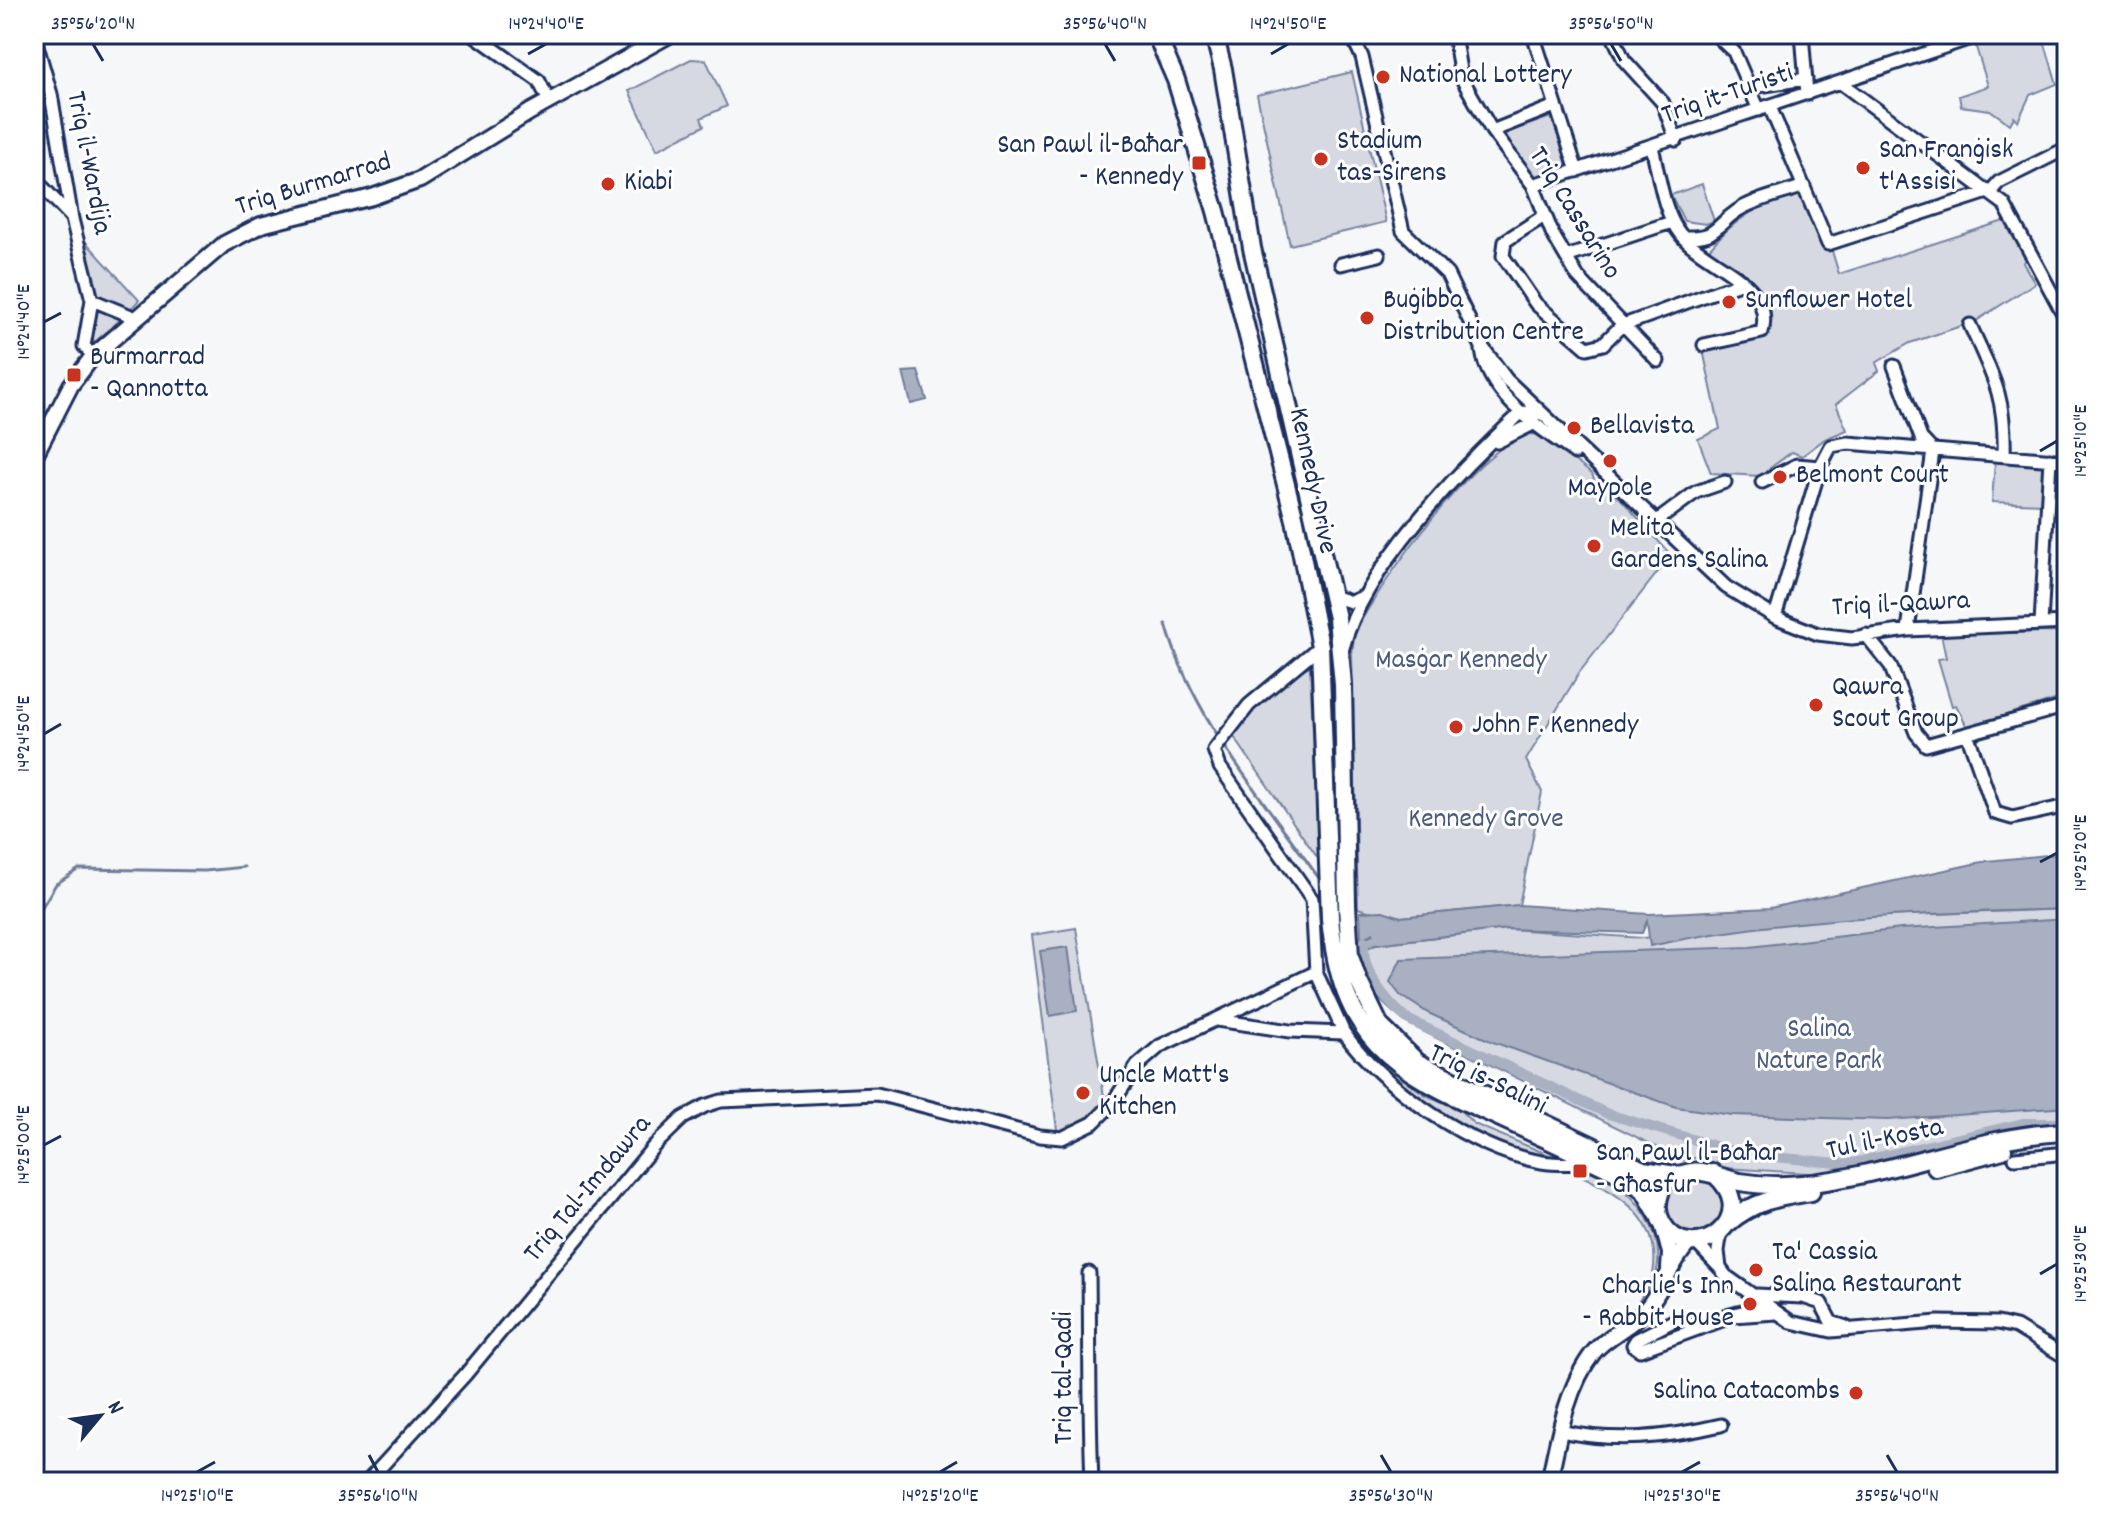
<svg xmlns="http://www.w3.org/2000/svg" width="2101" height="1516" viewBox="0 0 2101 1516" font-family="Dekko,sans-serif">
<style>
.green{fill:#d6d9e2;stroke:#7884a0;stroke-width:2}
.water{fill:#a9b0c1;stroke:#707c99;stroke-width:2}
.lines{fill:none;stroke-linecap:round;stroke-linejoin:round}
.stream{stroke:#707c99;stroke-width:3}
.canal{stroke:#a9b0c1;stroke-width:10}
.minor-casing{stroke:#1b2f5e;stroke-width:17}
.major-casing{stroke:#1b2f5e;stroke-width:20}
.highway-casing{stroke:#1b2f5e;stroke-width:22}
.minor{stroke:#fff;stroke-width:11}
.major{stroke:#fff;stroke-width:14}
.highway{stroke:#fff;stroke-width:16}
.ticks{fill:none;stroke:#1b2f5e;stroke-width:3}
.poi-dot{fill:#c8321e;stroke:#fff;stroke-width:3}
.labels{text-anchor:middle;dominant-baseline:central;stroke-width:6;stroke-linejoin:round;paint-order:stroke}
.poi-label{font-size:28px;fill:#1b2f5e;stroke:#fff;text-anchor:start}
.street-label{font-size:28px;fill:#1b2f5e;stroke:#fff}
.park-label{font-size:28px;fill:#4a5a7f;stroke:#fff}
.neatline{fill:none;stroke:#1b2f5e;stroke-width:3}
.ticks-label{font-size:20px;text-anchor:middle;fill:#1b2f5e}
</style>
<rect width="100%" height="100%" fill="#f6f7f9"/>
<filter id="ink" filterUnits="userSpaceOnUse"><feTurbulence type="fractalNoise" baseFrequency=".0125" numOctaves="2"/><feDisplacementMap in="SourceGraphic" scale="16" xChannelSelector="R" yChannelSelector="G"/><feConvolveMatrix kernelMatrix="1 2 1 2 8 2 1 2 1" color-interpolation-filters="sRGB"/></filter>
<g filter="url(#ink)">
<!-- green -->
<path class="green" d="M2004,34h38l15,50 -27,11 -12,26 -4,-4 -4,7 -20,-14 -29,-4 -2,-10 29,-10 -13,-42z
M691,59l15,1 21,46 -26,12 3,8 -47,24 -28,-59z
M1352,72l34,150 -96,23 -33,-150z
M1551,117l19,52 -31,9 -16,-7 -24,-36z
M1702,184l12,37 -8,3 -22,-3 -13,-26z
M1802,191l19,54 11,6 7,23 168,-54 19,34 -3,9 12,20 -59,38 -66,22 -34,20 3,8 -43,33 11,26 -22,9 -23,17 -10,-4 -33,24 -48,-3 -13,-34 22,-10 -17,-79 26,-3 37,-11c16,-44 -27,-66 -58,-86 32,-37 49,-42 94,-59z
M84,240l55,60 -9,10 -34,-16z
M97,306l25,12 -27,24 -6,-6z
M1532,434l10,2 50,38 3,8 26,17 50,56 -92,118 -53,87 16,32 -23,113 -118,12c-15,-5 -28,-3 -43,-9l-6,-255 3,-21c25,-48 124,-191 177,-198z
M1995,461l45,1 5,7 -2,35 -51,-2z
M2058,632v67l-91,28 -11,-22 -4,1 -14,-47 8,-1 -5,-24z
M1310,666l9,194 -87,-126c20,-29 45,-56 78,-68z
M2067,909v221l-243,44 -100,-6 -24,-11 -25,5v-6l-267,-132c-27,-20 -46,-37 -46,-73l13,-7 132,-15 136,9 212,-21z
M1076,928l30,180 -36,24 -13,-2 -25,-195z
M1359,1038l40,38 27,19 33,14 15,15 85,35c-75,-10 -155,-59 -205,-115z
M1563,1167c70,0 129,86 73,141 4,-12 14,-22 17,-34 11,-62 -44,-85 -90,-107z
M1666 1206a29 29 0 1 1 58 0a29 29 0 1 1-58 0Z"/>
<!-- water -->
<path class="water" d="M918,371l9,29 -16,4 -8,-32z
M2067,853v56c-141,5 -279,7 -417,37l-3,-25 -5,12 -135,-4 -132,15 -13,7 -1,-11 13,-7 -13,6 -1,-27 23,-1 18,6 118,-12 130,9 121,-6 217,-47z
M2067,919v188l-179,13 -156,-5 -56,-8 -183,-65 -65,-29 -28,-18 -10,-13 11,-23 349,-12 151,-18z
M1068,947l9,64 -27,5 -10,-65z"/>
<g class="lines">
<!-- stream -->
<path class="stream" d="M1166,624c26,94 97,174 152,253
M34,920l22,-36 23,-15 126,2 39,-4"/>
<!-- canal -->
<path class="canal" d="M1365,941c-7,27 22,61 42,78l201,95 134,40 106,10 175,-41h44"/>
<!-- minor casing -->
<g class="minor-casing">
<path id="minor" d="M473,34l66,47 10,20
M1351,34l11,23 41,174 44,43 34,71 26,35 219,207 49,30 43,17 34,4 56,-8 159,-7
M1454,34l7,43 31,54 41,54 20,50 25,42 80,84
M1533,34l44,137
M1612,34l12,26 39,43 13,37
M1715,34l19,18 25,58
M1802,34l5,60
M34,35l17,59 21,125 20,81 -8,46 9,10
M1841,83l163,121 63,117
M1752,87l54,-8
M1770,107l58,137 163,-53
M1492,131l63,-25
M1652,147c7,27 11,66 29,88 25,31 95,47 81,97l-58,13
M34,178l38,40
M1533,185l450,-151
M1991,191l8,-9 68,-34
M1544,216l-39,25 -2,15 33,48 51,44 16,-4 18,-18 121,-44
M1683,237c36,1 29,-9 54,-26 18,-12 46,-17 67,-25
M1566,257l106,-35
M1341,264l38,-9
M92,300l44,18
M1970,325c23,51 36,72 34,130
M1482,350c6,46 58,78 93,103
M1894,366l27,72 12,13
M1497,442l36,-18
M1762,482l35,-17 23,2
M1657,521l39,-29 29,-10
M1332,596l19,6 9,-4
M1775,617l45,-150 11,-21 17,-3 219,18
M2041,624l9,-165
M1908,630l25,-179
M1866,635l24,30 26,68 10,12 141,-39
M1343,648c20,-79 119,-181 179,-236l20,2
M1968,736l27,77 17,5 55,-12
M1316,972l28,61
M1217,1020l73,11 54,2c39,55 130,118 198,129 17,3 33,1 50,1
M2015,1158l52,-5
M1696,1243l24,25 -2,-17 3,-20
M1720,1268l6,8 65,46 40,9 107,-9 60,1 18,4 51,31
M1089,1273c1,70 0,139 3,209
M1757,1295l46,2 18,6 10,19 15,5
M1768,1305l-75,20 -14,-7 -43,22 -3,5 7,5 93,-34 43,-3
M1560,1431c55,12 106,7 161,-6
M367,1482l98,-107 189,-229 29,-28 22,-12 16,-5 156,-7 163,42 22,2 31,-15 19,-19 25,-38 23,-20 156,-74 -4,-73 -92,-132 -6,-17 35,-45 71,-59"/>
</g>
<!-- major casing -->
<g class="major-casing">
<path id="major" d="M34,457l37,-72 22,-29 131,-112 37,-19 111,-28 48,-17 110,-68 141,-78
M1662,1224l8,29 -1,16
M1549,1482c9,-42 17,-94 44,-129 14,-18 39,-26 53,-44 18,-21 25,-48 44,-67"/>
</g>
<!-- highway casing -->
<g class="highway-casing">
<path id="highway" d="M1156,34l20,46 40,131 79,309 25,126 10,272c11,120 61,151 164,197 43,20 86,39 128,60l22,15 15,26
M1214,34l9,35 29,179 85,370 6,67 4,220 3,52 8,23 22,46 38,37 225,107 33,5
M1936,1168l67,-18
M1713,1173c54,44 -23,99 -51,50 -8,-14 -4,-28 3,-41 34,-19 41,-8 75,0 19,3 43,4 62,2 90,-8 175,-49 265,-52
M1727,1224c26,-23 51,-27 84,-32"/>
</g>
<!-- minor -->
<use href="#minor" class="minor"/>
<!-- major -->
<use href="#major" class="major"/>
<!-- highway -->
<use href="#highway" class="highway"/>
</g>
</g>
<!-- ticks -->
<path class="ticks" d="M93,44l10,17M1105,44l10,17M1611,44l10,17M528,54l18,-10M1271,54l17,-10M44,322l17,-9M2040,451l17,-10M44,734l17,-10M2040,862l17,-9M44,1145l17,-9M2040,1274l17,-10M369,1455l9,17M1381,1455l10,17M1887,1455l10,17M197,1472l18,-10M940,1472l17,-10M1682,1472l18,-10"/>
<!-- markers -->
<g class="poi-dot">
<circle cx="1383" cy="77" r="8"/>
<circle cx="1321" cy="159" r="8"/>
<rect x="1191" y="155" width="16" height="16" rx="4"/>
<circle cx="1863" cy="168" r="8"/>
<circle cx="608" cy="184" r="8"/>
<circle cx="1729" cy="302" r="8"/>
<circle cx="1367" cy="318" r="8"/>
<rect x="66" y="367" width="16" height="16" rx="4"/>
<circle cx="1574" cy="428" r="8"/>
<circle cx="1610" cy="461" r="8"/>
<circle cx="1780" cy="477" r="8"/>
<circle cx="1594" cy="546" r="8"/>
<circle cx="1816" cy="705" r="8"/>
<circle cx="1456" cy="727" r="8"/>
<circle cx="1083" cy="1093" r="8"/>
<rect x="1572" y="1163" width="16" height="16" rx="4"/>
<circle cx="1756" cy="1270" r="8"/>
<circle cx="1750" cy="1304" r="8"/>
<circle cx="1856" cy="1393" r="8"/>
</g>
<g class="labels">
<!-- poi labels -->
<g class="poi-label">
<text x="1399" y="77">National Lottery</text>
<text x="1337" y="143">Stadium<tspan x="1337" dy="32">tas-Sirens</tspan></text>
<text x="1183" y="147" text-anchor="end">San Pawl il-Baħar<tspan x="1183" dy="32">- Kennedy</tspan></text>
<text x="1879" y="152">San Franġisk<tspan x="1879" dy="32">t'Assisi</tspan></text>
<text x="624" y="184">Kiabi</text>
<text x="1383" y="302">Buġibba<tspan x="1383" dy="32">Distribution Centre</tspan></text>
<text x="1745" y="302">Sunflower Hotel</text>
<text x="90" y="359">Burmarrad<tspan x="90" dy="32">- Qannotta</tspan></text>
<text x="1590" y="428">Bellavista</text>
<text x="1796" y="477">Belmont Court</text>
<text x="1610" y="490" text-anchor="middle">Maypole</text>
<text x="1610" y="530">Melita<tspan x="1610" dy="32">Gardens Salina</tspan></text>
<text x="1832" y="689">Qawra<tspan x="1832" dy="32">Scout Group</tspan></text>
<text x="1472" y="727">John F. Kennedy</text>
<text x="1099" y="1077">Uncle Matt's<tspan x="1099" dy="32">Kitchen</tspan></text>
<text x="1596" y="1155">San Pawl il-Baħar<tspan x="1596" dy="32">- Għasfur</tspan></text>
<text x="1772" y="1254">Ta' Cassia<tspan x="1772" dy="32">Salina Restaurant</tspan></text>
<text x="1734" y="1288" text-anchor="end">Charlie's Inn<tspan x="1734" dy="32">- Rabbit House</tspan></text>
<text x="1840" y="1393" text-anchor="end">Salina Catacombs</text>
</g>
<!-- street labels -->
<g class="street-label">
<text transform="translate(1728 96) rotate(-19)">Triq it-Turisti</text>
<text transform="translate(87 163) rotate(79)">Triq il-Wardija</text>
<text transform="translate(314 186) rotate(-17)">Triq Burmarrad</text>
<text transform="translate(1573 214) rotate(58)">Triq Cassarino</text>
<text transform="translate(1311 481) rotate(78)">Kennedy Drive</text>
<text transform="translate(1901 606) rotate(-3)">Triq il-Qawra</text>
<text transform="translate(1487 1081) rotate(26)">Triq is-Salini</text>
<text transform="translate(1885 1141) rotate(-12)">Tul il-Kosta</text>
<text transform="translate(589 1190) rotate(-50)">Triq Tal-Imdawra</text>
<text transform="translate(1066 1378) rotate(-90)">Triq tal-Qadi</text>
</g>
<!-- park labels -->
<g class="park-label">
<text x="1461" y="662">Masġar Kennedy</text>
<text x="1486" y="821">Kennedy Grove</text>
<text x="1819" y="1031">Salina<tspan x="1819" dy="32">Nature Park</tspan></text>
</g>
</g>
<!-- margin -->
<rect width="2101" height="1516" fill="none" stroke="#fff" stroke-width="88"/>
<!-- north arrow -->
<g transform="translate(100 1416) rotate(61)" stroke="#ffffff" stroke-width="6" paint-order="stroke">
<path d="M0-6L14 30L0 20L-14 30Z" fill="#1b2f5e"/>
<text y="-12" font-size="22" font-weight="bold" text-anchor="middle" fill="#1b2f5e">N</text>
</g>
<rect x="44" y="44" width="2013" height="1428" class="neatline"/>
<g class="ticks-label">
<text x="93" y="29">35°56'20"N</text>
<text x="546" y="29">14°24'40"E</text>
<text x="1105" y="29">35°56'40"N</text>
<text x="1288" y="29">14°24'50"E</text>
<text x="1611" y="29">35°56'50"N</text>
<text transform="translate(22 322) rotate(-90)" y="7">14°24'40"E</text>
<text transform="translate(2079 441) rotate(-90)" y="7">14°25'10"E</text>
<text transform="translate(22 734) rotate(-90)" y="7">14°24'50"E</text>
<text transform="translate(2079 853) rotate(-90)" y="7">14°25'20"E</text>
<text transform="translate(22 1145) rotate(-90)" y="7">14°25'00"E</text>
<text transform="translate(2079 1264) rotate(-90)" y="7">14°25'30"E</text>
<text x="197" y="1501">14°25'10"E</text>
<text x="378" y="1501">35°56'10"N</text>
<text x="940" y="1501">14°25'20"E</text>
<text x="1391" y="1501">35°56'30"N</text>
<text x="1682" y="1501">14°25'30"E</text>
<text x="1897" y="1501">35°56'40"N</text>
</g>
</svg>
